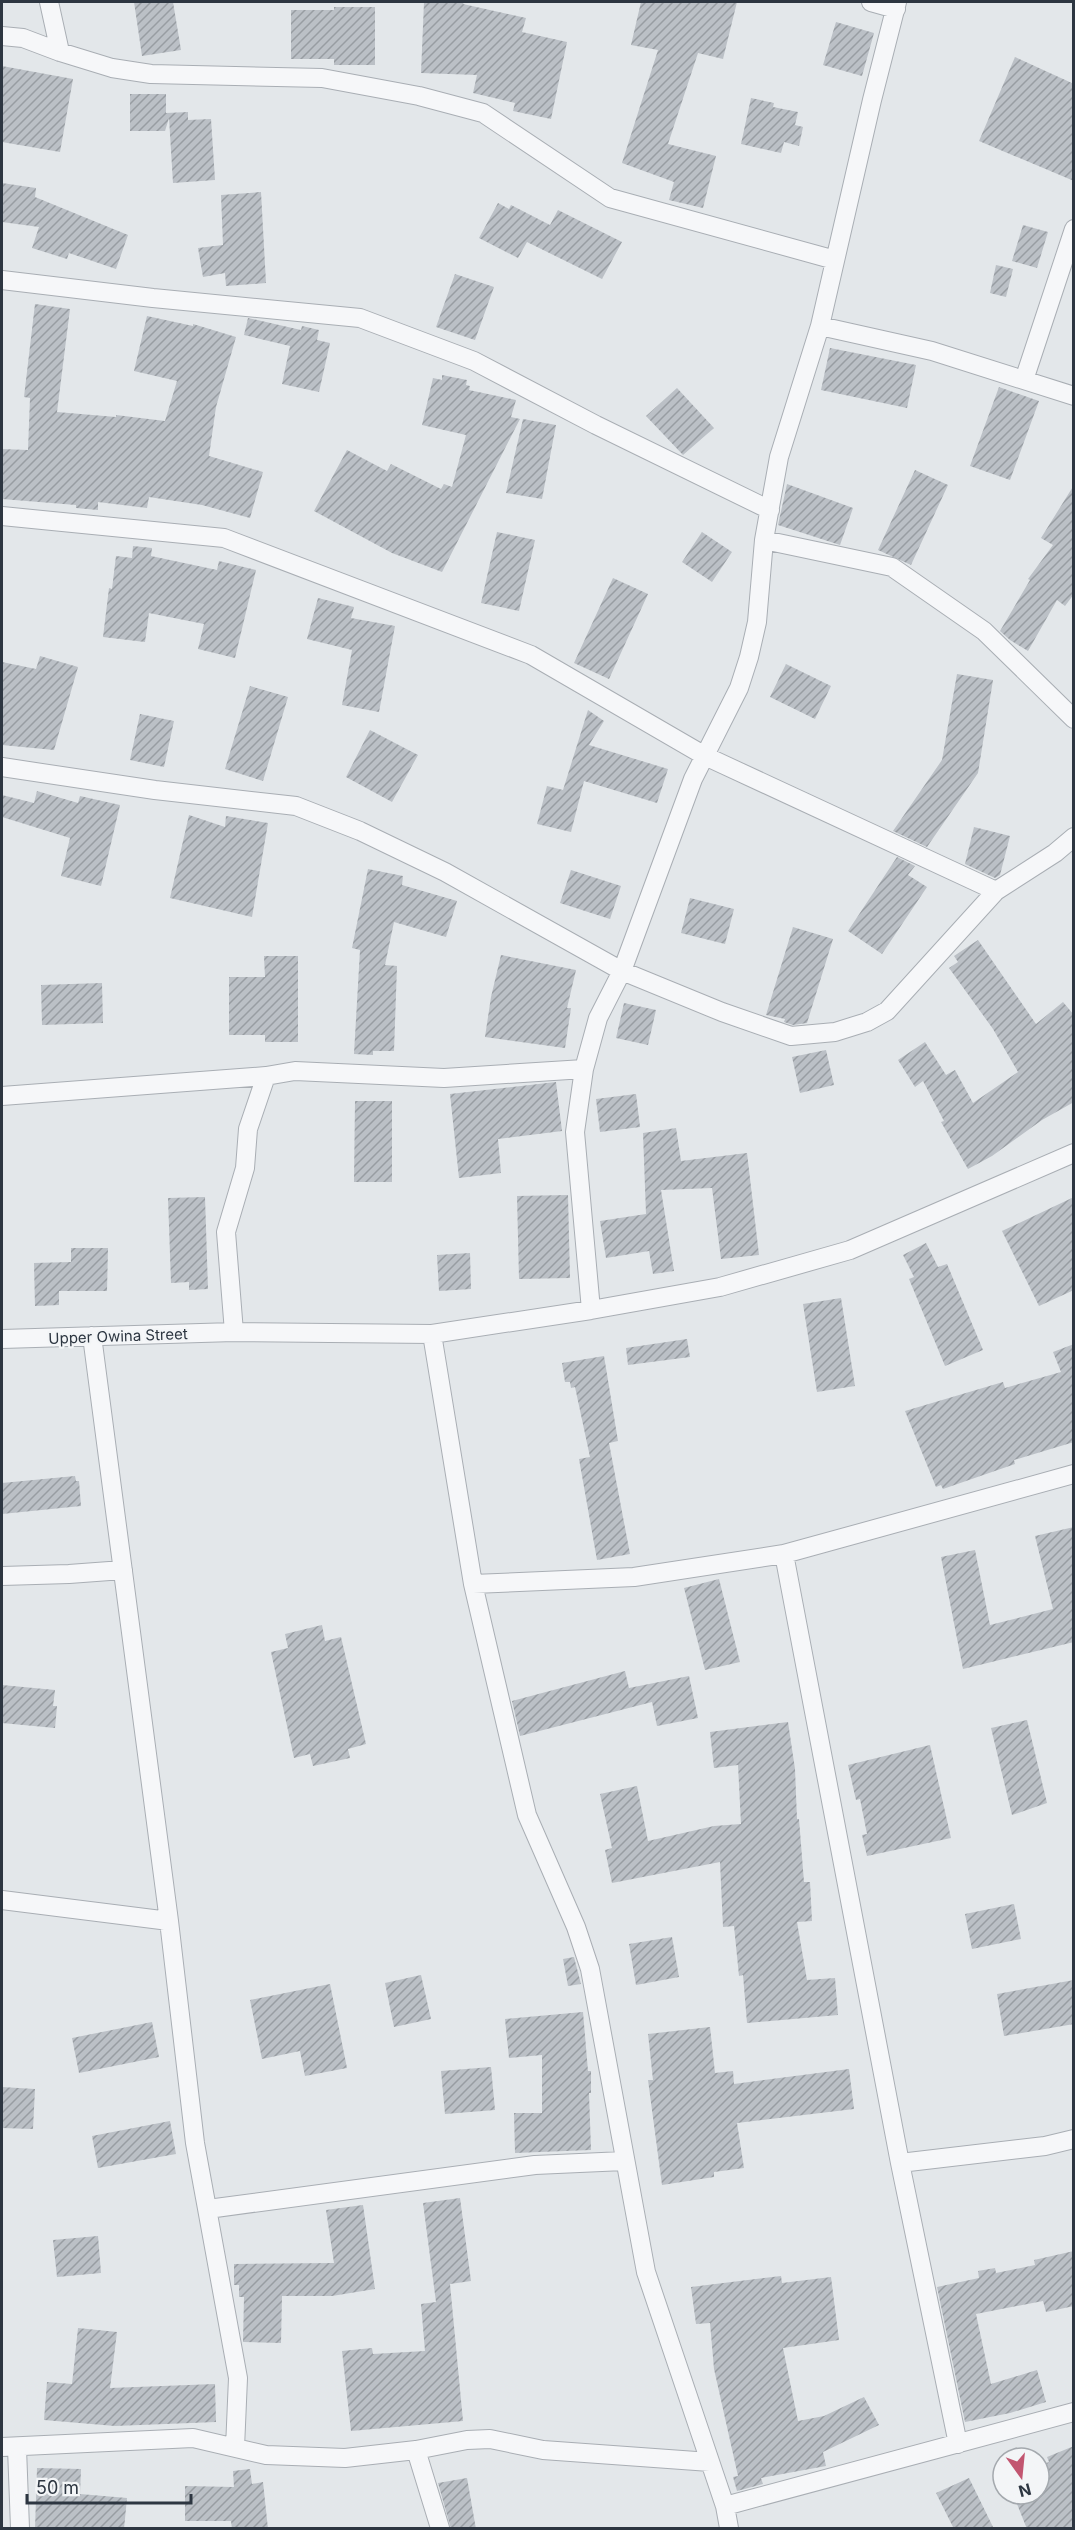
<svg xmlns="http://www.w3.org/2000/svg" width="1075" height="2530" viewBox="0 0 1075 2530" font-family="Inter,sans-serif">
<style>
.building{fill:url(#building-hatch)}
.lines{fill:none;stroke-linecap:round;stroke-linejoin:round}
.street-casing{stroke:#a9aeb4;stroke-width:20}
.street{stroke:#f6f7f9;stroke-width:18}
.labels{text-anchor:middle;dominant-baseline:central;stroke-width:4.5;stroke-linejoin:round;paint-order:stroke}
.street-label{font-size:15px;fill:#2d3641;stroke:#f3f5f7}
</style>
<defs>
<pattern id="building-hatch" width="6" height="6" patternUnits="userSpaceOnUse" patternTransform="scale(1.5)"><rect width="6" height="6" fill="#bbc0c6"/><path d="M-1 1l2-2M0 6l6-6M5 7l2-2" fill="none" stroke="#989da2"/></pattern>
</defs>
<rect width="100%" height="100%" fill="#e3e7ea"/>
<!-- building -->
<path class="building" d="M134,2h39l8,48 -39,6z
M424,2h40l-1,2 63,14 -4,14 45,10 -16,77 -38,-8 2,-8 -42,-10 4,-18 -56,-2z
M641,2h96l-14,57 -25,-6 -30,91 48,12 -13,52 -34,-8 5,-18 -52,-19 36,-113 -27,-5z
M334,7h41v58h-41v-6h-43v-49h43z
M836,22l38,11 -12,43 -39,-11z
M1015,57l59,27v97l-95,-40z
M2,66l71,13 -13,73 -58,-10z
M130,94h36v19l22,-1v8l23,-1 4,61 -42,3 -4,-65 -4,13h-35z
M751,98l23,5 -1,4 25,5 -3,13 8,2 -4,19 -15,-4 -3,11 -40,-9z
M2,183l34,5 -1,9 93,38 -12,34 -47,-16 -2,6 -35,-11 7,-21 -37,-5z
M261,192l5,91 -40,3 -1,-13 -22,4 -5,-29 25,-3 -2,-50z
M498,203l11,6 2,-4 39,20 8,-15 64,32 -20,37 -75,-37 -9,16 -39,-20z
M1023,225l25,7 -11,36 -25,-7z
M996,265l17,4 -7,28 -16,-4z
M455,274l39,13 -19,53 -39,-13z
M35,304l35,5 -13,103 59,5v-2l49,6 12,-40 -43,-10 13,-55 46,10v-2l43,13 -20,70 -7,49 54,16 -13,46 -48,-13 -53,-8 -2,11 -49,-6v8l-22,-2v-3l-74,-6v-50l26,1 2,-52 -6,-1z
M248,318l53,12 1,-4 17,4 -2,10 13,3 -11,49 -37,-8 8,-38 -46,-11z
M830,348l86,17 -9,43 -86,-18z
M442,375l25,5 -1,5 4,1 -1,4 47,10 -5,17 9,2 -78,153 -50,-19 -78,-42 33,-61 40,21 4,-7 50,25 3,-5 8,3 14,-52 -44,-10 11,-47 9,2z
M999,387l40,14 -29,79 -40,-14z
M677,388l37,40 -31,27 -37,-39z
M523,419l33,6 -14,74 -36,-6z
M915,470l33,15 -37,80 -33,-15z
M787,484l66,24 -13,37 -62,-20z
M1074,485v109l-9,12 -8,-6 -29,51 -18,-11 -10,-9 30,-51 -2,-1 25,-34 -12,-7z
M497,532l38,8 -16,71 -38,-8z
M702,532l30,20 -20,30 -30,-20z
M133,546l19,2 -1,8 66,14 2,-9 37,9 -21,88 -37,-9 6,-25 -55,-11 -4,29 -42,-5 6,-49 3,1 4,-33 16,2z
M613,578l35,16 -39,85 -35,-16z
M318,598l36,9 -3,11 44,8 -16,86 -37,-7 10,-55 -45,-11z
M40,656l38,11 -24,83 -52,-5v-83l34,7z
M786,664l45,22 -16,33 -45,-22z
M957,674l36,6 -15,93 -51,74 -34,-16 49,-71z
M250,686l38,11 -25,84 -38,-12z
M588,710l16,11 -15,24 79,24 -11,34 -73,-22 -13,51 -34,-8 10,-38 16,4z
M140,714l34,7 -10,46 -34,-7z
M370,730l48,25 -26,47 -46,-25z
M37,791l41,12 2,-7 40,9 -19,81 -40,-10 9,-38 -68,-21v-22l32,8z
M189,815l36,12 1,-11 42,7 -16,94 -82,-19z
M974,827l36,9 -10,39 -5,3 -30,-14z
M897,857l18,9 -7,9 19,12 -45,67 -34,-23z
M368,869l35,7 -1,9 55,16 -11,36 -52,-15 -9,43 12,1 -3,85h-21v4l-19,-1 6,-104 -8,-2z
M571,870l50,16 -11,33 -50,-16z
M690,898l44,11 -9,35 -44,-11z
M793,927l40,12 -26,84 -14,2 -9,-3 1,-3 -19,-4z
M978,940l58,84 27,-22 11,13v87l-32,18 -50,36 -24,13 -27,-47 3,-1 -21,-40 -8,6 -17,-27 27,-18 21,33 9,-5 18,33 45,-31 -25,-43 -44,-61 9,-6 -4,-6z
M501,955l75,15 -9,38h4l-6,40 -80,-11 6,-40z
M264,956h34v86h-33v-7h-36v-58h36z
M102,983l1,40 -61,2 -1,-40z
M624,1003l32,7 -8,35 -32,-7z
M826,1050l8,35 -34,8 -8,-36z
M556,1082l6,49 -64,8 3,34 -42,5 -9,-84z
M636,1094l4,33 -40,5 -4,-33z
M355,1101h37v81h-38z
M676,1128l5,33 66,-8 12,102 -38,4 -9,-71 -51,2 13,81 -21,3 -4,-23 -43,7 -6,-37 46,-7 -3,-81z
M568,1195l2,83 -51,1 -2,-83z
M205,1197l3,92 -19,1v-8l-18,1 -3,-85z
M1074,1197v93l-35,16 -37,-75z
M926,1243l12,24 9,-3 36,86 -38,16 -36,-87 5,-2 -11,-22z
M71,1248h37l-1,43h-48v14l-24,1 -1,-43 37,-1z
M470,1253l1,36 -32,2 -2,-36z
M841,1298l14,88 -38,6 -14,-88z
M687,1339l3,18 -62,8 -2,-17z
M1074,1344v98l-60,18 1,4 -72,25 -2,-4 -5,2 -31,-76 98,-29 2,6 56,-16 -8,-20z
M604,1356l14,85 -9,2 21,111 -33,6 -18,-101 11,-2 -15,-70 -4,1 -1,-6h-5l-3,-19z
M75,1476l1,5h3l2,25 -79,8v-31z
M1074,1527v115l-111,27 -22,-112 34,-7 15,75 63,-16 -18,-73z
M719,1579l21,83 -35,8 -21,-82z
M322,1625l3,16 16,-4 25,107 -18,5 2,9 -37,8 -3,-12 -16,4 -23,-106 17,-4 -3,-14z
M625,1671l4,17 60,-12 9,42 -41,8 -5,-24 -132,34 -8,-35z
M2,1685l53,5 -2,16h4l-2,22 -53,-5z
M1027,1720l20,83 -35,12 -21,-87z
M788,1722l7,47 2,50h2l5,63h6l2,39 -15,1 10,58 28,-2 3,37 -91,8 -4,-48 -4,1 -5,-50 -11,1 -3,-65 -108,21 -7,-33 7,-2 -12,-54 37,-8 11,55 66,-15 27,-2 -3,-59 -24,3 -4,-36z
M930,1745l21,93 -84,18 -5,-21 5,-1 -7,-35 -4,1 -8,-35z
M1014,1904l7,35 -49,10 -7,-35z
M672,1937l7,40 -43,8 -7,-41z
M574,1957l7,27 -13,2 -5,-27z
M421,1975l10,44 -37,8 -9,-44z
M1074,1980v44l-70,12 -7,-42z
M330,1984l17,84 -42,8 -5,-25 -38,8 -12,-59z
M583,2012l5,59h3v22h-2l2,57 -76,3 -1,-40h28v-58l-33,3 -4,-39z
M152,2022l7,35 -80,16 -7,-35z
M710,2027l5,46 18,-2 1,13 115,-15 5,40 -117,14 7,45 -30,4v5l-52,8 -14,-105h5l-5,-46z
M491,2067l4,43 -50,4 -4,-43z
M2,2087l33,2 -2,40 -31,-1z
M170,2121l6,33 -78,14 -6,-32z
M460,2198l11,83 -21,3 13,137 -112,10 -9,-80 30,-3 1,6 52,-3 -4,-47 15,-2 -13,-99z
M363,2205l12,84 -43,7h-50l-1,47 -38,-1 1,-45h-5v-12h-5v-21l100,-1 -8,-53z
M98,2236l3,37 -44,4 -4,-37z
M1074,2251v55l-28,6 -3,-11 -67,13 15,70 46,-14 9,32 -36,11 -45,9 -28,-135 42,-9 -1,-7 17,-3 1,5 39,-8 -1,-5z
M781,2276l1,7 49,-6 8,63 -56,8 15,73 26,-5 40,-19 15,28 -56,27 3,14 -65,12 2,6 -26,7 -4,-14 5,-1 -24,-107 -4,-46 -14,1 -5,-37z
M78,2328l39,4 -7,56 105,-4 1,38 -101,4 -71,-6 3,-38 25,2z
M1074,2446v83h-47l-14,-35h26v-28l10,-4 -2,-5z
M37,2468l44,1 -1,25 47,4 -3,31h-89z
M250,2469l2,15 11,-2 5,47h-36l-1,-8h-46v-35l49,1 -1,-16z
M467,2478l9,51h-25l-13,-46z
M969,2478l25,51h-40l-18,-36z"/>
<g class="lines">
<!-- street casing -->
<g class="street-casing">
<path id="street" d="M49,2l11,50
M871,2l25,7
M2,36l21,2 37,14 52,16 39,6 171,4 97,18 64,17 127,85 225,62
M2,280l151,18 207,20 114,43 122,64 174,85
M820,326l112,25 142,45
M1024,380l50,-151
M2,516l222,22 307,117 174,101 291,135
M764,540l128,27 92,64 90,88
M2,767l153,23 141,16 64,25 85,41 177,99 100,41 69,24 44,-4 32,-10 20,-11 109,-120 59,-38 19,-16
M2,1096l264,-20
M591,1310l-16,-178 9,-63 14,-51 24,-47 71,-192 46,-91 10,-31 8,-35 7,-82 15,-83 41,-131 52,-226 25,-98
M234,1332l-8,-100 19,-64 3,-39 18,-53 29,-5 149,7 140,-9
M432,1334l41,250 54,231 49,112 14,42 56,303 79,234 4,22
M92,1336l77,585 26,222 43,235 -3,70
M2,1339l232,-7 198,2 159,-24 129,-23 130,-37 224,-97
M784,1554l116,609 58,281
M2,1576l67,-2 54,-4
M473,1584l161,-7 150,-23 290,-80
M2,1900l167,21
M900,2163l145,-17 29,-7
M208,2209l327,-44 89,-4
M2,2447l191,-9 73,17 79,3 71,-8 51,-10 23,-1 53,11 167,12
M17,2448l3,80
M416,2450l24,78
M725,2506l349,-94"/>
</g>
<!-- street -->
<use href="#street" class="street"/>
</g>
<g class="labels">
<!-- street labels -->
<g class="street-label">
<text transform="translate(118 1336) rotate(-2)">Upper Owina Street</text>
</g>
</g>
<!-- border -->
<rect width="1075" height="2530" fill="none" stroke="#2d3641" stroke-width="6"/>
<!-- north arrow -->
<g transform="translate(1021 2476) rotate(165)"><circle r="28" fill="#f3f5f7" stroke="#a4a9ae" stroke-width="1.5"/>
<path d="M0-4.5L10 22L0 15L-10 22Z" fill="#c25570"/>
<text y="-9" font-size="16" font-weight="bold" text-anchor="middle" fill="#2d3641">N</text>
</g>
<!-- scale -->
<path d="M27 2494v9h164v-9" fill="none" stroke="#2d3641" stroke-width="3"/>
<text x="36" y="2494" font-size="18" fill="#2d3641" stroke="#f3f5f7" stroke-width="4.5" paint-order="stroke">50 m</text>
</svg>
